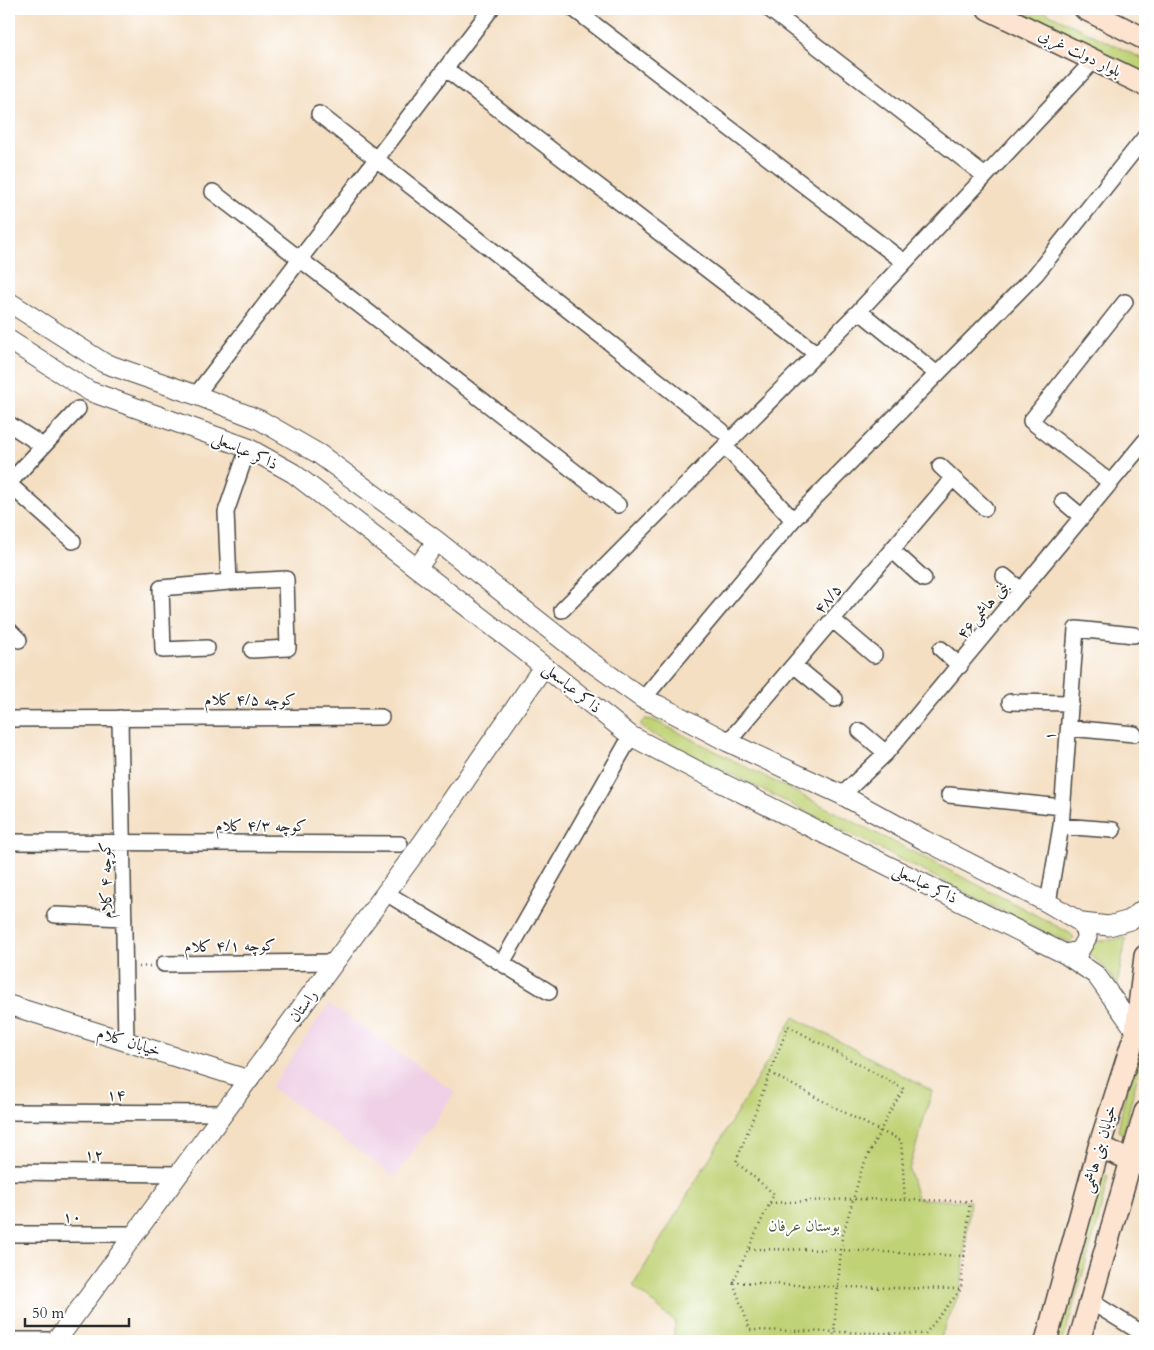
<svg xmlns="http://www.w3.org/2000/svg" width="1154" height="1350" viewBox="0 0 1154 1350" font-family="Cardo,Amiri,serif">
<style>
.built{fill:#efd0e6}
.green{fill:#bfd275;stroke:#757e50}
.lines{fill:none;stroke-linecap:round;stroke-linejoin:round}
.minor-casing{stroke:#494642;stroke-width:18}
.tertiary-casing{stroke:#494642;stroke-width:21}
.secondary-casing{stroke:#494642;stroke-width:24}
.path{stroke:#494642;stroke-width:2.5;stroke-dasharray:1 4;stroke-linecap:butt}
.minor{stroke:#fff;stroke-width:15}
.tertiary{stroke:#fff;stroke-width:19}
.secondary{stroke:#fde4d0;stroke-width:21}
.labels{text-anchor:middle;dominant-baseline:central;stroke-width:4;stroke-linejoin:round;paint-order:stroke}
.street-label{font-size:16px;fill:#2b2b2b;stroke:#fff}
.park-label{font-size:16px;fill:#575d41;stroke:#fff}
</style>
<rect width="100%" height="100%" fill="#fff"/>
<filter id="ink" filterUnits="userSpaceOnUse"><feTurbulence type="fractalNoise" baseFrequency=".02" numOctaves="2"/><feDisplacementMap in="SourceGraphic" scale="10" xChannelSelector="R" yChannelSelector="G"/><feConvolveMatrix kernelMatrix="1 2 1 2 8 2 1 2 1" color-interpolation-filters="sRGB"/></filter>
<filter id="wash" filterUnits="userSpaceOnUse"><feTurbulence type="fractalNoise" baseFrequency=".0096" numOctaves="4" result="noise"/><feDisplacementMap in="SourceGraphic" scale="20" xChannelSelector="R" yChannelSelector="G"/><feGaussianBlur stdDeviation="1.12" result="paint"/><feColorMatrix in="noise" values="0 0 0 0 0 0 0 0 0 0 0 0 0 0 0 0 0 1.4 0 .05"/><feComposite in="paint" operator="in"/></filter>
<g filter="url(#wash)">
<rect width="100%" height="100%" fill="#f4dfc3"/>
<!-- built -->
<path class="built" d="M329,1004l126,88 -60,85 -124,-90z"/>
<!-- green -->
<path class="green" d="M1014,9h25l106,51v13z
M645,719l8,1 13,6 351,179 54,29 3,5 -4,3 -26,-10 -398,-201 -6,-7z
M1126,938l-9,48 -12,-19 -20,-16 7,-9z
M1145,996v49l-22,89 -5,-3z
M794,1017l138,74 -23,79 8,29 53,2 -9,88 -22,52h-266l2,-19 -42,-36z
M1100,1174l8,2 -10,45 -35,120h-10z"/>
</g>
<g filter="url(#ink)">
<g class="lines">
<!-- minor casing -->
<g class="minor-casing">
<path id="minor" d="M574,9l330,253
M769,9l216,167
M446,69l371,285
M319,114l403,317
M213,192l405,313
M859,311l78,63
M196,395l295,-386
M9,424l34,22
M725,446l68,74
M940,466l45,42
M9,483l69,-74
M1111,483l-80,-62 94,-119
M9,484l64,57
M1063,501l19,16
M892,550l32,29
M1004,576l18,15
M229,582l57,-3 2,69 -36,2
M562,610l297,-299 236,-252
M833,620l41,35
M9,630l10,10
M207,648l-44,2 -2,-62 68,-6 -3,-70 22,-64
M941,649l19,17
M795,666l40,33
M643,699l150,-179 243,-246 109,-137
M1010,702l61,1
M120,718l6,324
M9,719l372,-2
M1069,728l65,6
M860,731l26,22
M728,742l225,-264
M842,795l44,-42 259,-312
M949,795l113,12
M1061,826l52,4
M9,842l391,2
M386,893l163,99
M1048,903l13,-77 15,-197 58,6
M55,915l69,3
M502,963l129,-227
M164,964l171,-2
M9,1112l215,1
M1132,1160l13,10
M9,1172l170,2
M9,1234h126
M1090,1301l55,34
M9,1340h47"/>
</g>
<!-- tertiary casing -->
<g class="tertiary-casing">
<path id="tertiary" d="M9,302l95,61 92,32 64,25 59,34 118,87 150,118 56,40 15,6 70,37 114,53 82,45 124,63 34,20 27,3 21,-6 15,-12
M9,340l80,51 159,57 45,25 229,176 109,87 65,34 369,184 31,21 40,56
M417,568l20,-27
M1065,954l14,-3 8,-14 -5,-14
M9,1005l240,75
M56,1341l367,-499 121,-176"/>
</g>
<!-- secondary casing -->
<g class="secondary-casing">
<path id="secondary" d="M988,9l157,76
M1085,9l60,30
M1099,1147l33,13
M1046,1341l53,-194 37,-116 9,-75
M1079,1341l66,-229"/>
</g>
<!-- path -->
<path class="path" d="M139,967l12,-1
M770,1073l110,58 21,9 4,60
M770,1203l83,-4 117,2 -9,88 -36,45 -175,-4 -17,-48c14,-30 27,-59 41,-88l-38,-32 52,-136 116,63 -15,24 -27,55 -20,70 -8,94 -1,9
M749,1249l92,1 124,6
M733,1282l105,5 123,2"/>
<!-- minor -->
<use href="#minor" class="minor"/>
<!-- tertiary -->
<use href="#tertiary" class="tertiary"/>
<!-- secondary -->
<use href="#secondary" class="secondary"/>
</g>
</g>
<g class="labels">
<!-- street labels -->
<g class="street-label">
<text transform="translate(1080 53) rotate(26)">بلوار دولت غربی</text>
<text transform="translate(245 451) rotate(24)">ذاکر عباسعلی</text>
<text transform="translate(828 599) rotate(-50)">۴۸/۵</text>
<text transform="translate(983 610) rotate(-50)">بنی هاشمی۴۶</text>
<text transform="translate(572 688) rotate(39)">ذاکر عباسعلی</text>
<text x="250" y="700">کوچه ۴/۵ کلام</text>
<text transform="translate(1050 736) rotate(-85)">۱</text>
<text x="261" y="826">کوچه ۴/۳ کلام</text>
<text transform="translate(106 880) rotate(-91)">کوچه ۴ کلام</text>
<text transform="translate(925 884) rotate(26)">ذاکر عباسعلی</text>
<text transform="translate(230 946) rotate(-1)">کوچه ۴/۱ کلام</text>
<text transform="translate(303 1006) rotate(-54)">راستان</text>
<text transform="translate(129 1042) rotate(17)">خیابان کلام</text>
<text x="116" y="1095">۱۴</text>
<text transform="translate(1099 1149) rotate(-74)">خیابان بنی هاشمی</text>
<text transform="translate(94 1155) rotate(1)">۱۲</text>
<text x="72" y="1217">۱۰</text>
</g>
<!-- park labels -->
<g class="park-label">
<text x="804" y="1226">بوستان عرفان</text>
</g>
</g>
<!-- margin -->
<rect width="1154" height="1350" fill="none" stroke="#fff" stroke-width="30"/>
<!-- scale -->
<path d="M25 1318v8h104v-8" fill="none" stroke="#2b2b2b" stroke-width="2.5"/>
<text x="32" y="1318" font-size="15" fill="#2b2b2b" stroke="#ffffff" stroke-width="4" paint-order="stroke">50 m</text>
</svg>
